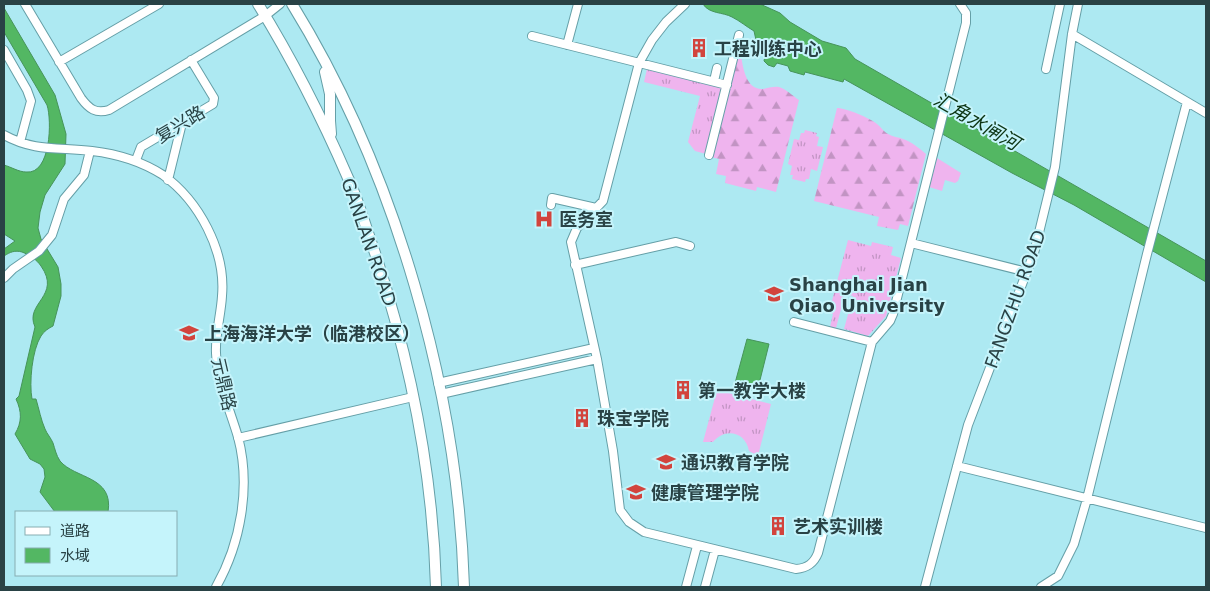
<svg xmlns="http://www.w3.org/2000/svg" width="1210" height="591" viewBox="0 0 1210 591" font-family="'DejaVu Sans','Noto Sans SC',sans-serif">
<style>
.grass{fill:url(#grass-tufts)}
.forest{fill:url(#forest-firs)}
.garden{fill:#efb4ee}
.water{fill:#53b763;stroke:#46945a}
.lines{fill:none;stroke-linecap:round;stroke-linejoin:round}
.minor-casing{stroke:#659fa7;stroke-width:10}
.major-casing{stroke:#659fa7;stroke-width:12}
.minor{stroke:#fff;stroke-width:8}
.major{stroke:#fff;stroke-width:10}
.labels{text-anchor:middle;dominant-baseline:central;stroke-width:4;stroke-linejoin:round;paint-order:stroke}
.poi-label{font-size:18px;font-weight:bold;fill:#294245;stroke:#c5f4fb;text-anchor:start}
.street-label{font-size:18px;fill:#294245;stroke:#c5f4fb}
.water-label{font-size:19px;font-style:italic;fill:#0c3514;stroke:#c5f4fb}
</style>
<defs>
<pattern id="grass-tufts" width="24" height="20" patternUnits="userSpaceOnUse" patternTransform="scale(1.25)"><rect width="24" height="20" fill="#efb4ee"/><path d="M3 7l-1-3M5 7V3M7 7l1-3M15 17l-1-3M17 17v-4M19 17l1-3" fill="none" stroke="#c294c3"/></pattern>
<pattern id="forest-firs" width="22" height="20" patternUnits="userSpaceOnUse" patternTransform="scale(1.25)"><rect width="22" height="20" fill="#efb4ee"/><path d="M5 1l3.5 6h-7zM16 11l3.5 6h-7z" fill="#c294c3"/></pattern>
</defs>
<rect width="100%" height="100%" fill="#ade9f2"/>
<!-- grass -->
<path class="grass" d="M647,69l76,19 -17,66 -11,-3 -7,-9 12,-46 -56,-14z
M805,130l12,3 -1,3 3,1 -2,9 6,1 -6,24 -6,-2 -2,10h-3l-1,3 -13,-3 1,-4h-3l2,-9 -4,-2 6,-25 5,1 2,-7h3z
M848,240l23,6 1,-4 21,5 -2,8 10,3 -15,58 -18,20 -24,-7 9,-33 -8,-2 -9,34 -6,-1 3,-13 -4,-2z
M717,390l54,14 -13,52 -9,-5c-3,-19 -24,-24 -36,-9h-10z"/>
<!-- forest -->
<path class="forest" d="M737,54l4,1c2,13 5,35 22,34 5,-1 11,-3 16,-2 7,2 14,9 20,13l-23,92 -19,-5 -1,4 -31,-8 1,-7 -10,-2 3,-15 -8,-2z
M837,108c9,0 33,10 40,16 4,3 7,8 11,10 5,3 10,3 15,5 9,3 16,9 23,15l-18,72 -8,-2 -2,6 -21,-4 2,-9 -65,-16z"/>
<!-- garden -->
<path class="garden" d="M937,158l24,15 -3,8 -3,2 -10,-3 -3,11 -13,-4z"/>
<!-- water -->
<path class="water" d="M703,4h57l20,9 10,9 32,19 24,7 9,11 351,202v21l-132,-77 -62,-32 -168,-94 -1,3 -38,-10 -1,3 -14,-4 -2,-5 -11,-3 -3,4 -6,-2 -4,-4 1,-5 -3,-5 -6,1 -1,-4 1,-8 -2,-9c-7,-4 -14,-10 -22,-14 -9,-5 -23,-3 -29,-13z
M4,8l51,87 11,39 -1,30 -20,31 -5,17 -2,16 3,11 17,28 3,17v12l-8,30c-4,2 -9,5 -12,10 -9,14 -12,47 -9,63h4c3,10 5,21 9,30 2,5 6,9 8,14 2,6 3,12 7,18 15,18 54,15 48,51h-53l-15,-20 5,-15 -1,-8 -4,-5 -10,-5 -15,-25c7,-12 7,-22 1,-35l3,-3 16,-69c-11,-24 27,-31 6,-61 -4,-6 -11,-11 -19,-14 -7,-2 -12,0 -18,4v-7l11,-8 -11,-7v-69c7,2 15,7 22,7 25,3 26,-52 21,-67l-43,-73z
M747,339l22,5 -12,48 -5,-1v-2l-11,-3 -1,3 -6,-2z"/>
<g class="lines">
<!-- minor casing -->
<g class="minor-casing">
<path id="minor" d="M25,4l56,94c8,11 15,16 28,12l156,-94 15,-12
M685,4l-19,18 -14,18 -13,23 -36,138 -26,27 -6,14 26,117 16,92 7,59 9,12 15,10 152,37c12,-1 18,-6 22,-16l54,-211 18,-21 3,-7 73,-291v-10l-6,-9
M1072,34l134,79
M532,36l195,49
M567,45l11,-41
M4,50l23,40 4,11 -11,41
M59,62l100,-58
M1046,69l14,-65
M714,81l3,-13
M4,135c31,17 55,12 88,16 26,3 49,10 71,24 36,26 63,76 59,121 -1,19 -7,38 -6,57 1,28 14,57 22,84 13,49 3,106 -22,150
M709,155l30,-120
M136,160l5,-13 72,-43 1,-6 -23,-38
M168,180l14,-57
M551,205l1,-7 44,10
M911,243l116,29
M575,265l101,-23 14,4
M4,278l9,-9 26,-18 13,-16 12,-36 20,-24 6,-24
M794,322l78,20
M438,383l156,-35
M441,394l156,-35
M238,438l175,-41
M957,466l249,62
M686,587l11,-41
M705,587l10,-37
M925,587l43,-162 66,-172 21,-86 17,-133 6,-30
M1041,587l17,-11 16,-32 13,-45 60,-245 40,-152"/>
</g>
<!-- major casing -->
<g class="major-casing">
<path id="major" d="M258,4c34,55 64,114 90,174 11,24 18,50 27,75 35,107 58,221 61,334
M292,4c103,167 166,387 172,583
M325,72l5,22v27l1,13"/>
</g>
<!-- minor -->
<use href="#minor" class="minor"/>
<!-- major -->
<use href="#major" class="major"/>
</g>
<!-- icons -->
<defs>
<g id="building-bare" transform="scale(1.5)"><path d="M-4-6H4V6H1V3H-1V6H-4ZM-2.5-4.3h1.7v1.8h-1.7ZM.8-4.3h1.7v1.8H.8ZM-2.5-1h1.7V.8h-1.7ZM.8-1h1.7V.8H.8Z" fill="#d2443d" stroke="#c5f4fb" stroke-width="2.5" paint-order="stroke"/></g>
<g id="hospital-bare" transform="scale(1.5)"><path d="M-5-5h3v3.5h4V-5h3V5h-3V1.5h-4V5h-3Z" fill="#d2443d" stroke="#c5f4fb" stroke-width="2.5" paint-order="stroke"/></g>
<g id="university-bare" transform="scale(1.5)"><path d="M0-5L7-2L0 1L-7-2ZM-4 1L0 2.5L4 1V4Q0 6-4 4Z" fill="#d2443d" stroke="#c5f4fb" stroke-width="2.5" paint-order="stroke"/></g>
</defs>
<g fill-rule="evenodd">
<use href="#building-bare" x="699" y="48"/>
<use href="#hospital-bare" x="544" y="219"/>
<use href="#university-bare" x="774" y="294"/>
<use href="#university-bare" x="189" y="333"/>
<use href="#building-bare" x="683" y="390"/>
<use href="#building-bare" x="582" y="418"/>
<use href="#university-bare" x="666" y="462"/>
<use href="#university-bare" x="636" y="492"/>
<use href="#building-bare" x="778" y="526"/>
</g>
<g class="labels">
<!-- poi labels -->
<g class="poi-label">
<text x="714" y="48">工程训练中心</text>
<text x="559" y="219">医务室</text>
<text x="789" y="284">Shanghai Jian<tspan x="789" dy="21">Qiao University</tspan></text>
<text x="204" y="333">上海海洋大学（临港校区）</text>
<text x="698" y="390">第一教学大楼</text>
<text x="597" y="418">珠宝学院</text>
<text x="681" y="462">通识教育学院</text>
<text x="651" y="492">健康管理学院</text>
<text x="793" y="526">艺术实训楼</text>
</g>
<!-- street labels -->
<g class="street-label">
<text transform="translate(180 124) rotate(-31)">复兴路</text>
<text transform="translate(369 242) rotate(71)">GANLAN ROAD</text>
<text transform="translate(1015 299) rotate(-70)">FANGZHU ROAD</text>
<text transform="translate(224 384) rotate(77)">元鼎路</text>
</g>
<!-- water labels -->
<g class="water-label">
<text transform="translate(977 121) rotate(30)">汇角水闸河</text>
</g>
</g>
<!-- border -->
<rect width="1210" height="591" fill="none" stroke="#294245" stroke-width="10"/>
<!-- legend -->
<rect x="15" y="511" width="162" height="65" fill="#c5f4fb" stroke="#87adb2"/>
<rect x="25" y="527" width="25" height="8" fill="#ffffff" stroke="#87adb2"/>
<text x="60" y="536" font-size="15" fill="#294245">道路</text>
<rect x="25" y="548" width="25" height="15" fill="#53b763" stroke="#87adb2"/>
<text x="60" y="561" font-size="15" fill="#294245">水域</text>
</svg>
